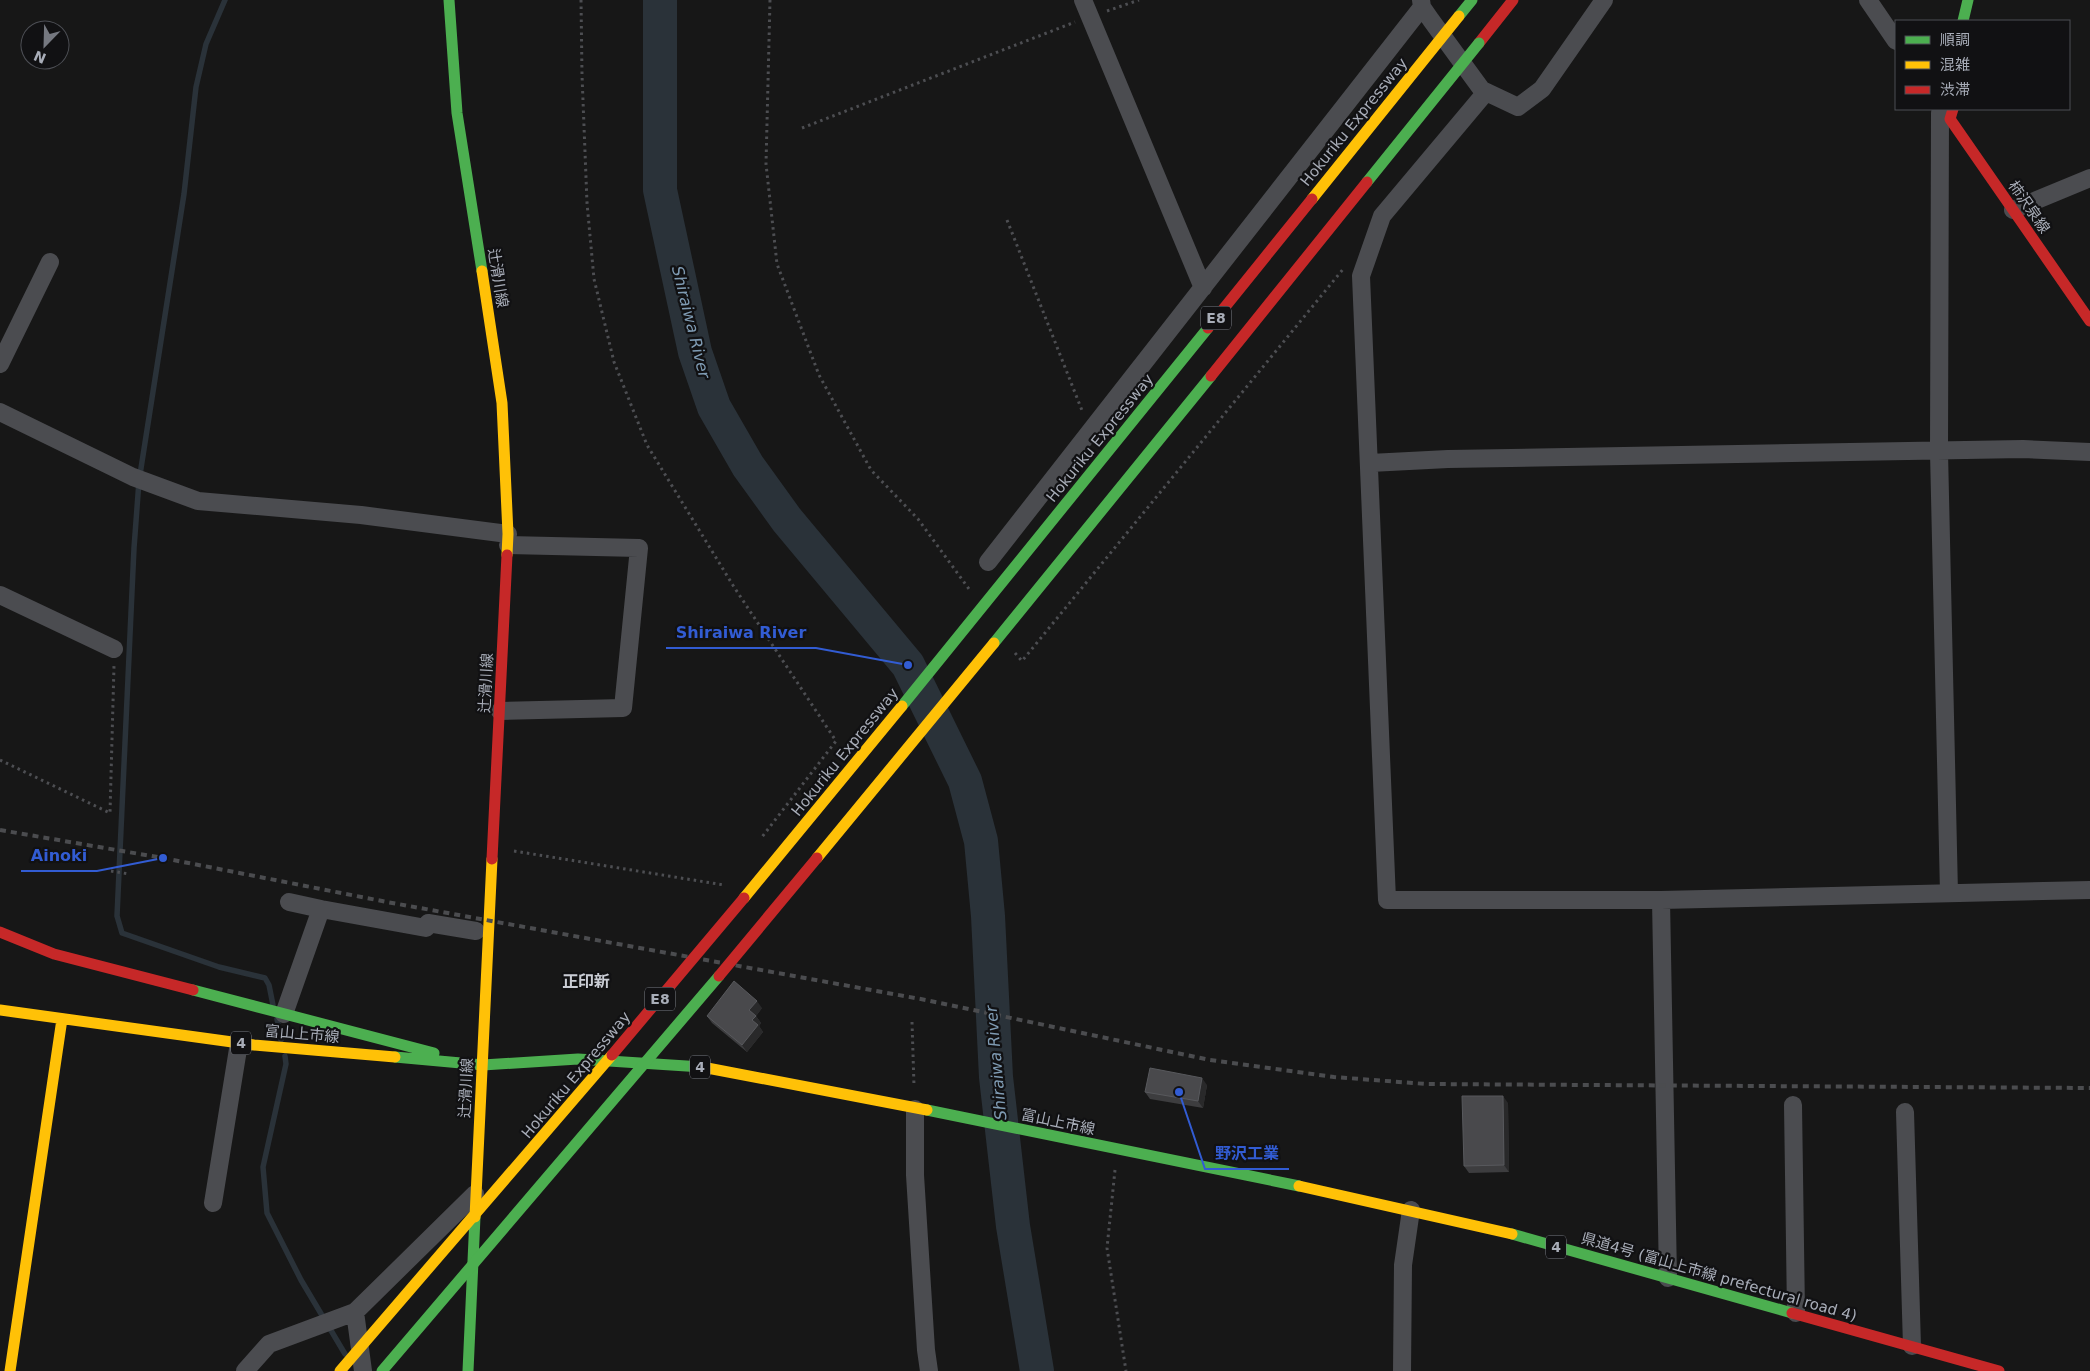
<svg xmlns="http://www.w3.org/2000/svg" width="2090" height="1371" viewBox="0 0 2090 1371" font-family="'DejaVu Sans','Noto Sans JP',sans-serif">
<style>
.lines{fill:none;stroke-linecap:round;stroke-linejoin:round}
.stream{stroke:#2a3239;stroke-width:5.5}
.river{stroke:#2a3239;stroke-width:34}
.path{stroke:#4d4e52;stroke-width:3;stroke-dasharray:2.5 4;stroke-linecap:butt}
.street{stroke:#4b4c50;stroke-width:18}
.fast{stroke:#4caf50;stroke-width:11}
.slow{stroke:#ffc107;stroke-width:11}
.jam{stroke:#c62828;stroke-width:11}
.rail{stroke:#4b4c4f;stroke-width:4;stroke-dasharray:6 5;stroke-linecap:butt}
.fast-bridge{stroke:#4caf50;stroke-width:11}
.slow-bridge{stroke:#ffc107;stroke-width:11}
.jam-bridge{stroke:#c62828;stroke-width:11}
.wall{fill:#3d3d3f}
.shaded-wall{fill:#29292a}
.building{fill:#49494c;stroke:#58595d}
.labels{text-anchor:middle;dominant-baseline:central;stroke-width:4.5;stroke-linejoin:round;paint-order:stroke}
.shield{fill:#111113;stroke:#7b7e86;stroke-width:1}
.shield-label{font-size:14px;font-weight:bold;fill:#a8adb8}
.street-label{font-size:15px;fill:#a8adb8;stroke:#111113}
.water-label{font-size:16px;font-style:italic;fill:#7f9bb3;stroke:#111113}
.neighbourhood-label{font-size:16px;font-weight:bold;fill:#c9ccd4;stroke:#111113}
.leader{fill:none;stroke:#325cd3;stroke-width:2}
.callout-dot{fill:#325cd3;stroke:#111113;stroke-width:2}
.callout-label{font-size:16px;text-anchor:middle;font-weight:bold;fill:#325cd3;stroke:#111113;stroke-width:4.5;stroke-linejoin:round;paint-order:stroke}
</style>
<rect width="100%" height="100%" fill="#171717"/>
<g class="lines">
<!-- stream -->
<path class="stream" d="M225,0l-19,44 -10,43 -12,107 -45,287 -5,67 -17,368 5,17 97,34 46,11 4,7 4,20
M277,1019l4,21
M285,1056l1,8 -23,103 4,46 34,67 44,74"/>
<!-- river -->
<path class="river" d="M660,0v190l35,162 19,55 34,59 39,54 121,145 57,116 16,60 7,75 8,161 17,149 24,145"/>
<!-- path -->
<path class="path" d="M581,0l1,75 5,128 7,76 20,83 33,83 87,142 102,154 -74,96
M770,0l-4,164 11,100 42,111 52,95 47,49 51,70
M1107,11l32,-11
M802,128l273,-106
M1007,220l76,193
M1015,653l7,8 322,-393
M0,760l110,53 4,-147
M514,851l210,34
M111,871l18,3
M912,1022l2,64
M1115,1170l-8,78 19,123"/>
<!-- street -->
<path class="street" d="M1083,0l120,288
M1421,0l1,7 9,13 51,70 36,17 24,-18 62,-89
M1868,0l28,41
M1486,92l-104,124 -21,60 26,624h274l429,-10
M1945,109l-5,4 -1,339 10,441
M2013,210l77,-32
M0,364l50,-102
M0,412l133,65 65,24 163,14 147,19
M1370,463l78,-4 575,-10 67,3
M988,562l434,-555
M0,595l114,54
M500,711l123,-3 16,-160 -131,-3
M1661,900l7,378
M321,909l105,19 2,-5 48,8
M284,1014l37,-105 -32,-7
M1793,1105l3,208
M915,1109v66l11,175 3,21
M1905,1112l7,234
M213,1203l26,-160
M355,1312l8,59
M245,1371l24,-27 86,-32 120,-118
M1402,1371l1,-106 8,-55"/>
<!-- fast -->
<path class="fast" d="M449,0l8,113 25,158
M1459,16l13,-16
M1963,21l5,-21
M193,990l241,63
M395,1057l88,8 95,-6 124,8
M927,1110l372,76
M1512,1234l280,79
M468,1371l7,-154"/>
<!-- slow -->
<path class="slow" d="M482,271l20,132 6,131 -1,21
M0,1010l254,35 141,12
M702,1067l225,43
M1299,1186l213,48
M475,1217l17,-358
M10,1371l52,-352"/>
<!-- jam -->
<path class="jam" d="M1479,43l34,-43
M1953,109l-3,10 140,202
M492,859l15,-304
M0,932l54,22 139,36
M1792,1313l207,58"/>
<!-- rail -->
<path class="rail" d="M0,830l163,28 224,44 539,98 284,60 124,17 92,7 664,4"/>
<!-- fast-bridge -->
<path class="fast-bridge" d="M1367,182l112,-139
M994,643l217,-267
M902,706l306,-378
M382,1371l337,-395"/>
<!-- slow-bridge -->
<path class="slow-bridge" d="M1312,199l147,-183
M817,858l177,-215
M744,898l158,-192
M340,1371l272,-316"/>
<!-- jam-bridge -->
<path class="jam-bridge" d="M1208,328l104,-129
M1211,376l156,-194
M719,976l98,-118
M612,1055l132,-157"/>
</g>
<!-- wall -->
<path class="wall" d="M762,1008l-6,8 5,7 -2,3 4,6 -16,20 -35,-29 -5,-7z
M1207,1085l-4,23 -53,-9 -5,-7z
M1508,1103l1,69 -40,1 -5,-7z"/>
<!-- shaded-wall -->
<path class="shaded-wall" d="M757,1001l5,7 -6,8 5,7 -2,3 4,6 -16,20 -5,-7 10,-25 -3,-10z
M1202,1078l5,7 -4,23 -5,-7z
M1503,1096l5,7 1,69 -5,-7z"/>
<!-- building -->
<path class="building" d="M734,981l23,20 -8,9 7,6 -4,4 6,5 -16,20 -35,-29z
M1150,1068l52,10 -4,23 -53,-9z
M1462,1096h41l1,69 -40,1z"/>
<g class="labels">
<!-- shield labels -->
<g class="shield">
<rect x="1201" y="306.5" width="30" height="23" rx="4"/>
<rect x="645" y="987.5" width="30" height="23" rx="4"/>
<rect x="231" y="1031.5" width="20" height="23" rx="4"/>
<rect x="690" y="1055.5" width="20" height="23" rx="4"/>
<rect x="1546" y="1235.5" width="20" height="23" rx="4"/>
</g>
<g class="shield-label">
<text x="1216" y="318">E8</text>
<text x="660" y="999">E8</text>
<text x="241" y="1043">4</text>
<text x="700" y="1067">4</text>
<text x="1556" y="1247">4</text>
</g>
<!-- street labels -->
<g class="street-label">
<text transform="translate(1354 122) rotate(-51)">Hokuriku Expressway</text>
<text transform="translate(2029 207) rotate(55)">柿沢泉線</text>
<text transform="translate(498 278) rotate(81)">辻滑川線</text>
<text transform="translate(1100 438) rotate(-51)">Hokuriku Expressway</text>
<text transform="translate(486 683) rotate(-87)">辻滑川線</text>
<text transform="translate(845 752) rotate(-51)">Hokuriku Expressway</text>
<text transform="translate(302 1034) rotate(5)">富山上市線</text>
<text transform="translate(576 1075) rotate(-50)">Hokuriku Expressway</text>
<text transform="translate(466 1088) rotate(-87)">辻滑川線</text>
<text transform="translate(1058 1122) rotate(12)">富山上市線</text>
<text transform="translate(1719 1277) rotate(16)">県道4号 (富山上市線 prefectural road 4)</text>
</g>
<!-- water labels -->
<g class="water-label">
<text transform="translate(691 322) rotate(76)">Shiraiwa River</text>
<text transform="translate(996 1063) rotate(-95)">Shiraiwa River</text>
</g>
<!-- neighbourhood labels -->
<g class="neighbourhood-label">
<text x="586" y="981">正印新</text>
</g>
</g>
<!-- callouts -->
<path class="leader" d="M908 665L816 648H666M163 858L97 871H21M1179 1092L1205 1169H1289"/>
<g class="callout-dot">
<circle cx="908" cy="665" r="5"/>
<circle cx="163" cy="858" r="5"/>
<circle cx="1179" cy="1092" r="5"/>
</g>
<g class="callout-label">
<text x="741" y="638">Shiraiwa River</text>
<text x="59" y="861">Ainoki</text>
<text x="1247" y="1159">野沢工業</text>
</g>
<!-- legend -->
<rect x="1895" y="20" width="175" height="90" fill="#111113" stroke="#4d4f55"/>
<rect x="1905" y="36" width="25" height="8" fill="#4caf50" stroke="#4d4f55"/>
<text x="1940" y="45" font-size="15" fill="#a8adb8">順調</text>
<rect x="1905" y="61" width="25" height="8" fill="#ffc107" stroke="#4d4f55"/>
<text x="1940" y="70" font-size="15" fill="#a8adb8">混雑</text>
<rect x="1905" y="86" width="25" height="8" fill="#c62828" stroke="#4d4f55"/>
<text x="1940" y="95" font-size="15" fill="#a8adb8">渋滞</text>
<!-- north arrow -->
<g transform="translate(45 45) rotate(203)"><circle r="24" fill="#111113" stroke="#4d4f55"/>
<path d="M0-4L9 19L0 12L-9 19Z" fill="#757880"/>
<text y="-8" font-size="14" font-weight="bold" text-anchor="middle" fill="#a8adb8">N</text>
</g>
</svg>
